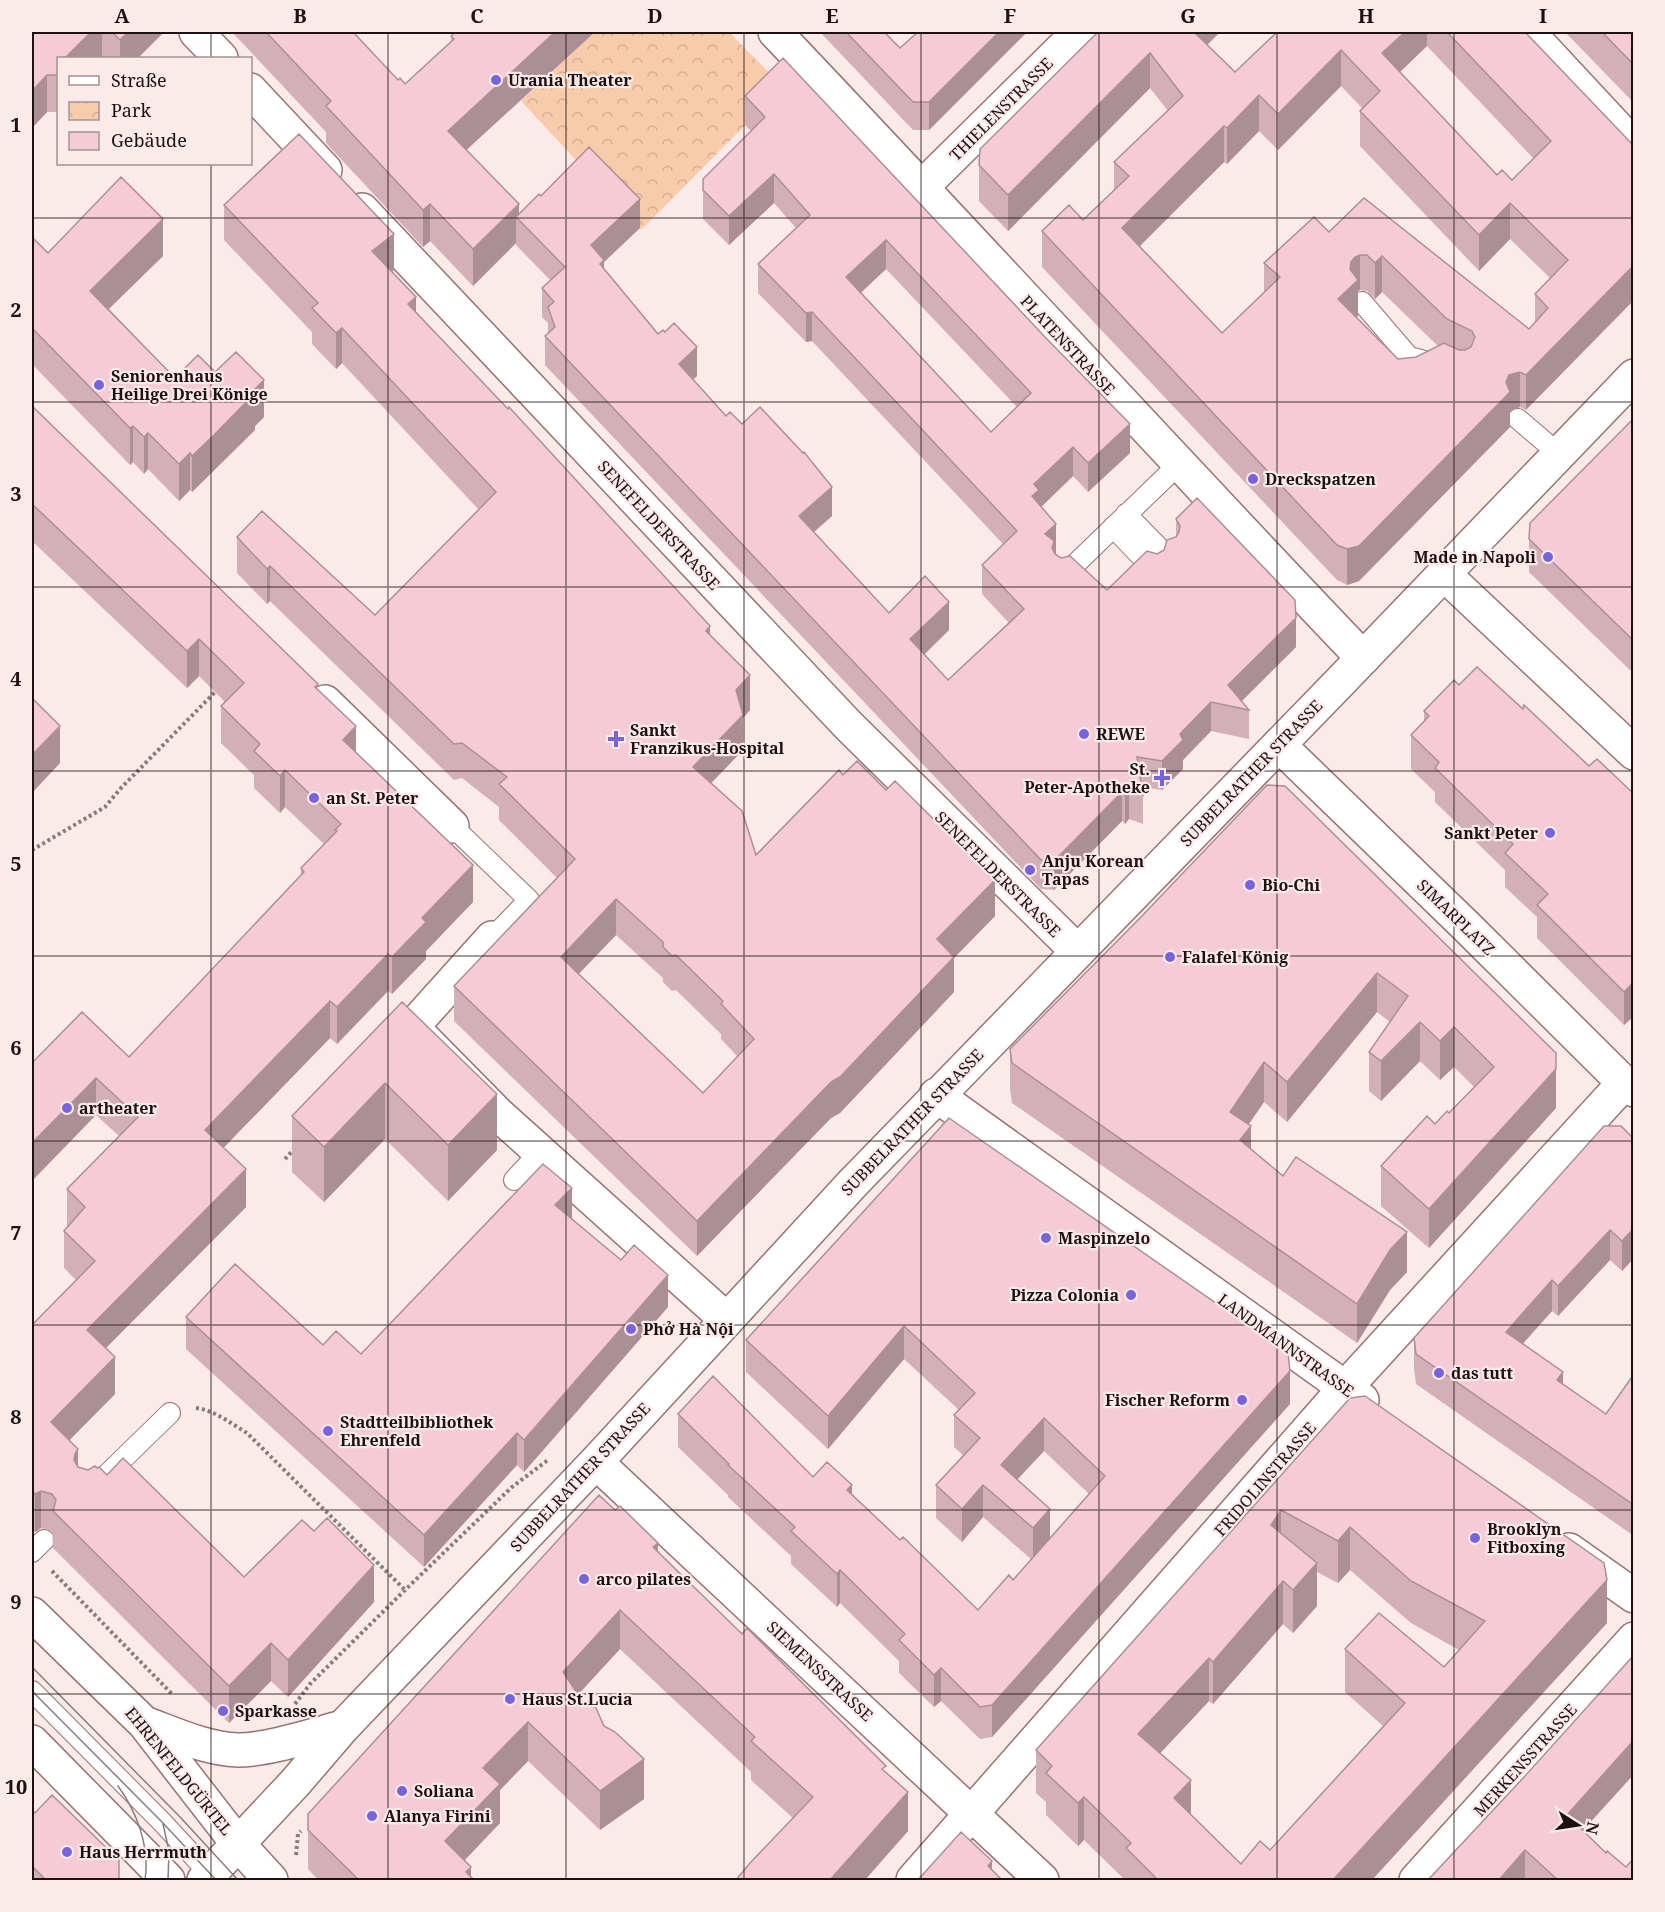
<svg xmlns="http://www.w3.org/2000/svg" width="1665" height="1912" viewBox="0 0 1665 1912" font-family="'Noto Serif',serif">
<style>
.park{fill:url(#park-crowns)}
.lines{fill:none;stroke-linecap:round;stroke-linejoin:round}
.lane-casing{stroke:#967472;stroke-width:22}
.street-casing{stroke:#967472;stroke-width:36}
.secondary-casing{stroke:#967472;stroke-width:36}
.path{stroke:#897b7a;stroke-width:4;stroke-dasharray:3 3;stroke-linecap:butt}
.lane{stroke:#fff;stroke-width:20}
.street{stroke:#fff;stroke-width:33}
.secondary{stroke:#fff;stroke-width:33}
.tram{stroke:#8b7c7c;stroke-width:1.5}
.wall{fill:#d3afb7;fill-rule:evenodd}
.shaded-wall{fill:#ac8f95}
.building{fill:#f5ccd5;stroke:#ac8f95;stroke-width:1.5;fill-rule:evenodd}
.grid{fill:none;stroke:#1e1111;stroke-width:1.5;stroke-opacity:0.55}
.poi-dot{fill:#7663dd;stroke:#faeae9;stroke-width:2}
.labels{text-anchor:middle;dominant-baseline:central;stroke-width:4.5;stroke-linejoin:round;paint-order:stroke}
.poi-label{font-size:16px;font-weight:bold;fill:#1e1111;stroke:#faeae9;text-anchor:start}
.street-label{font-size:16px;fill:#1e1111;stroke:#faeae9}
.neatline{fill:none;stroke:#1e1111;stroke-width:2}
.grid-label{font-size:20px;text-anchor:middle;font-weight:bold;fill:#1e1111}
</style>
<defs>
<pattern id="park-crowns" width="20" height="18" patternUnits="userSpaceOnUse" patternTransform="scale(1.5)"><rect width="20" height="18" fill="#f8ccaa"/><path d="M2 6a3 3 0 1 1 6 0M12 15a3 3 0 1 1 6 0" fill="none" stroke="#d4ae91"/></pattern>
</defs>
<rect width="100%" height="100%" fill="#faeae9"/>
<!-- park -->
<path class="park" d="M595,32h134l54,55 -142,143 -120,-129z"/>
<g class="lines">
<!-- lane casing -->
<g class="lane-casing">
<path id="lane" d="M1362,302l47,55 27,7
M1518,419l41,35
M1126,514l42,43
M1113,527l42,44
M1064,575l115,-111
M452,826l77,74 -37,38
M514,1180l26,-28
M88,1493l82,-80
M32,1552l12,-12
M32,1691l130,131 48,52"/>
</g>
<!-- street casing -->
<g class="street-casing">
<path id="street" d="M196,32l25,26
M775,32c197,207 390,419 588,626
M1528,32l106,114
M250,90l75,80
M922,187l157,-155
M362,210l486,515 229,226
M1444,574l190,179
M325,702l127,124
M1279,745l188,182 157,156 10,7
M492,938l-80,89 87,88 228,205
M936,1095l426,305
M596,1462l446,418
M1569,1550l65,46
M913,1880l432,-492 279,-305
M1416,1880l218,-241"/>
</g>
<!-- secondary casing -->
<g class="secondary-casing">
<path id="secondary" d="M32,1614l112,109 94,121 33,36
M144,1723c30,11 62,26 94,27 30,0 75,-15 105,-23
M32,1742l136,138
M204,1880l91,-97 48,-56 253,-265 257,-279 485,-499 296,-308"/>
</g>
<!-- path -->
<path class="path" d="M32,850l73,-43 16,-19 97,-99
M285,1159l10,-11
M196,1408c18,2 36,16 51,25l158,157
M52,1571l120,123
M295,1704l15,-20 95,-94 107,-103 36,-27
M296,1855l2,-21 3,-3"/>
<!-- lane -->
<use href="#lane" class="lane"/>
<!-- street -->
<use href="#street" class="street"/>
<!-- secondary -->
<use href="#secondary" class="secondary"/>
<!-- tram -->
<path class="tram" d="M32,1667l149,151 57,62
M32,1691l130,131 54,58
M118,1786c19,26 32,61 27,94
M163,1824l6,27 -1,29"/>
</g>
<!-- wall -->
<path class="wall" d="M32,32h132l-26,26h-80v54h-11l-15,16z
M232,32h120l46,48 7,4 46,-43v-5l5,-4 11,118 52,64 22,-18 99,32 -36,34v7l54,65 39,42 -4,3 33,37 106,100 -18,16 75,81 60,17 -25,25 24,25 61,-57 -27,-29v-29l21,-21 -191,-203 -6,1 -48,-49v-29l38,-36 -22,-25 -45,42 -26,-26v-40l48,-48 -6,-6v-29l385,357 -42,39 -15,-16 -32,31 15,46h-1l52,37 50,-36 7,-4 12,-13v-18l120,128 -55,54 8,9v29l-38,-8 -28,29v9l-21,21 -20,-3 1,8v29l-14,-5 -4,5 -3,-3 -68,69 -13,-1 -496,-524v-29l3,-2v-11l-6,-6v-29l8,-8 -34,-35v-2l-43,43 -43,-45 -7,6 -97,-104v-11zM886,269l131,138 -26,25 -130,-139z
M820,32h64l16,16 18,-16h109l-98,98h-16z
M1098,32h122l-13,13 28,27 42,-40h248l109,114 -108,264 -6,-3 -10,4v16l-151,154 -12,4 -10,-5 -295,-313v-36l41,-11 31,-30v-28l54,-51 -18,-23 -142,143 -29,-30v-36zM1427,46l107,113 -22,21 -15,-5 -97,-103zM1341,86l21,22 -2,3v35l119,125 31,-32 40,39 -15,16v29l-6,6 -165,-131 -35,34 -65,31v29l-42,41 -83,-87 85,-84 3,2 32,-33 19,19zM1360,290l7,1 8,8 7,-7 56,54 -22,11 -18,2 -42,-42 2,-1v-25z
M1565,32h69v71z
M224,205l170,65 -2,1 24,42 294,322 40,75 -7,8v32l-32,33 45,72 239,61 -41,42v34l-114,121 -9,5 -134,138 -243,-235v-35l103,-108 -58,-58v-13l-37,-29 -8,2 -184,-179 -3,3 -30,-31v-36l138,78 104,-105 -137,-147 -6,6 -24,-25v-12l-88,-92zM616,935l47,43v4l9,9 4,-1 45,44v5l17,18 -35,36 -124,-119z
M32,237l16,16 115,3 -54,53 66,69 40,-6 49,45 -9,9v4l-63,62 -2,-2 -11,11 -31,-32 -4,5 -11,-12 -3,3 -98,-101z
M32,406l286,284 38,62 117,150 -47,49v8l-34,35 -4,-3 -51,53 -7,-6 -107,110 23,59 -140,141 9,46 -46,46 9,27 29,8 137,102 130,25 -86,95 -17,-16 -42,42 -176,-175 -1,-17 -11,-3 -6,4 -3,-4v-203l44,-45 -12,-12v-37l4,-4 -1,-1v-37l52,-53 -23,-21 -64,-52 97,-6 172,-182v-7l23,-24 -39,-37 -5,6 -26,-25v-13l-33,-32v-37l4,-4 -26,-26 -12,12 -155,-147z
M1634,418v256l-105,-102v-33z
M1459,685l64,24 66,57 45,28v222l-10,9 -87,-87v-21l-32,-30v-17l-70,-68v-10l-24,-23v-34l13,-13v-11z
M1267,785l289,308v15l-127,140 -48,-42v-40l68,-53 25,-26 -20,-20 -14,13 -20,-19 -39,40 -12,-10v-39l21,-30 -13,-10 -90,110 -23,-20 -15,22 2,25 32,27 124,96 -17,18 -33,53 -345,-240 -2,-14v-40l131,-132z
M402,1002l95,148 -49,51 -63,-62 -61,63 -32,-30v-56z
M949,1118l341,286 -298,333 -12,2 -39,-38 -7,6 -35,-34v-12l-59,-58 -3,4 -46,-43v-8l-63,-59v-2l-50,-48v-33l174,80 48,46 78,70 35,-30 18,-21 -48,-42 -21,25 -26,-24v-33l27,-30 -9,-8v-32l5,-5 -55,-51 -76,90 -82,-77v-32zM1044,1451l45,43 -39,44 -33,-59z
M1634,1139v119l-12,13 -12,-11 -52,56 -6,-5 -29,33 40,40 43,30 28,-40v162l-218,-152 -2,-16v-30z
M572,1218l96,89 -144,165 -7,-7 -93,102 -238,-218v-32l175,37z
M1350,1398l257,225 -236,258h-245l-42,-41 -6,6 -32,-31v-13l-10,-9v-43zM1350,1570l61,53 48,27 -15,17 -99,-18v43l38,34 -113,124 -29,14 -50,-49 -31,-62 49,-52 4,3 70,-80 10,9 24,-27v-34l21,11z
M658,1552l228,221 22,58 -44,50h-129l58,-63 -42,-38v-8l-131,-123 -42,45 5,8 21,24 40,73 -44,31 -72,-69 -28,29v33l-36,37 7,16 4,5h-156l-11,-12v-55z
M1634,1655v119l-51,56 51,51h-207l97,-104z
M32,1810l87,71h-87z"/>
<!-- shaded-wall -->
<path class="shaded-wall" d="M91,32h11v26h-37z
M128,32h36l-26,26h-18v-18z
M555,32h40l-147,135v-36z
M999,32h28l-98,98v-28z
M1189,32h31l-31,31z
M1405,32h22v14l-45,43v-36z
M1341,50v36l-63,64v-36z
M1150,53v35l-142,143v-36z
M47,75v37l-15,16v-37z
M1259,95v36l-32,33v-36z
M1224,126v36l-102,102v-36z
M774,174v29l-45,42v-29z
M640,199v29l-36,34v27l-13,-44z
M1510,203v36l-31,32v-36z
M430,204v37l-7,6v-37z
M519,204v15l-3,-2v26l-43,43v-37z
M163,219v37l-73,71v-36z
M394,234v36l-22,17v-36z
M886,240v29l-40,37v-29z
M1360,255v35l-2,1v25l-20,19v-36l13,-37 4,-5z
M1382,256v36l-7,7v-36z
M1634,265v35l-108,110v-35z
M416,297v35l-8,-28z
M812,312v29l-6,1v-29z
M342,328v35l-6,6v-36z
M697,347v29l-18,17v-29z
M1520,372v35l-10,4v16l-151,154 -12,4v-36l159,-167 3,-7z
M264,380v37l-9,9v4l-63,62v-36z
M1130,424v29l-42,39v-29z
M133,426v36l-3,3v-37z
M148,433v36l-4,5v-37z
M1073,447v29l-34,33 -7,-13 2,-12z
M190,453v37l-11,11v-37z
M832,487v29l-33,29v-29z
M1056,524v29l-2,2 -9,-21z
M270,566v35l-3,3v-35z
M949,602v28l-39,38v-29z
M1296,618v29l-60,60 -8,-22z
M710,626v36l-4,-31z
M199,639v37l-12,12v-37z
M750,675v35l-7,8v32l-50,52v-35l43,-77z
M1211,702v29l-28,29v9l-21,21v-29l18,-27z
M60,726v37l-28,30v-38z
M356,726v38l-13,-24z
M285,770v37l-5,6v-37z
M1129,790v29l-4,5v-29z
M1122,792v29l-68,69v-29z
M473,865v37l-47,49v8l-34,35v-37l30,-39z
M995,880v36l-41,42v34l-114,121 -9,5 -134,138v-35l240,-282z
M616,899v36l-55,57v-35z
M388,954v37l-51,53v-37z
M1377,973v39l-90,110v-40z
M1634,982v34l-10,9v-33z
M330,1001v37l-125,129v-37z
M1420,1022v39l-39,40v-40z
M1454,1027v40l-14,13v-39z
M1556,1053v55l-127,140v-39z
M1264,1062v40l-34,49v-39z
M96,1078v37l-64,66v-38z
M385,1083v56l-61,63v-55z
M497,1094v56l-49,51v-56z
M1251,1126v40l-11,-26z
M246,1169v38l-159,160v-37z
M572,1188v32l-17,-15z
M1634,1228v30l-12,13v-30z
M1610,1230v30l-52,56v-30z
M1407,1232v40l-17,18 -33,53v-39l33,-54z
M668,1275v32l-144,165v-32z
M1552,1280v31l-46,51v-30z
M904,1326v33l-76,90v-33z
M115,1357v37l-64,65v-37z
M1290,1371v33l-298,333v-32z
M1563,1372v31l-6,-23z
M1044,1418v33l-43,46v-32z
M517,1433v32l-93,102v-32z
M78,1449v37l-3,5v-37z
M852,1485v33l-5,-28z
M983,1485v32l-21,25v-33z
M41,1491v37l-6,4v-38z
M1050,1509v33l-17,19v-33z
M1281,1510v42l-10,-27z
M1350,1527v43l-12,13v-42z
M658,1543v39l-5,-35z
M1317,1563v43l-24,27v-43z
M374,1565v37l-86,95v-37z
M840,1570v33l-3,4v-33z
M1607,1580v43l-236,258h-39z
M1283,1581v43l-70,80v-42z
M620,1610v39l-57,62v-39z
M271,1643v38l-42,42v-37z
M1209,1658v43l-71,76v-43z
M941,1668v33l-7,6v-32z
M528,1722v39l-28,29v33l-55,58v-40l38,-73z
M1634,1740v34l-67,74v-33z
M644,1759v40l-44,31v-39z
M1191,1780v42l-17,-24z
M908,1792v39l-44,50h-35z
M1084,1797v43l-6,6v-43z
M1525,1850v31h-27z
M992,1861v20l-4,-15z
M471,1867v14l-5,-9z"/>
<!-- building -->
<path class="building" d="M32,32h59l-26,26h-7v17h-11l-15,16z
M112,32h16l-8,8z
M266,32h87l45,48 2,-2 5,6 49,-45 -3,-3 5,-4h99l-107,99 71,73 -46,45 -43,-45 -7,6 -97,-104 5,-5z
M846,32h38l16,16 18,-16h81l-70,70h-16z
M1098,32h96l41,40 42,-40h128l-23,21 115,122 5,-5 10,10 39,-39 -104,-109h78l109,114v119l-108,110 -6,-3 -11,3 -3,7 4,10 -151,154 -12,3 -10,-4 -295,-314 27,-26 14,15 46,-44 -15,-14 69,-66 -33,-43 -142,142 -29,-30 1,-16zM1341,50l39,41 -20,20 119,124 31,-32 58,57 -33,34 13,14 -19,21 -165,-131 -35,34 -15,-15 -50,46 16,14 -58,56 -100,-105 102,-102 3,2 32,-33 19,19zM1360,255h7l8,8 7,-7 65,63 25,12 3,6 -4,10 -6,3h-6l-15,-7 -28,14 -18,2 -60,-60 20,-19 -8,-11 1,-7 4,-5z
M1602,32h32v33z
M783,58l263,280 84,86 -42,39 -15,-16 -39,37 5,6 -7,6 24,28 -11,10 9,7 -2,7 3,6 6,4 9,-2 37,34 40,-39 10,3 7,-4 3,-10 9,-3 3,-5 1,-6 -4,-7 21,-21 98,102 1,18 -68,67 21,25 -38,-8 -31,32 3,6 -21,21 -25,-4 6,38 -14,-5 -4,5 -3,-3 -68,69 -13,-1 -496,-524 10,-9 -7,-20 6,-5 -12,-14 23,-21 -49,-50 23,-23 2,2 48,-49 51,52 -49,46 13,15 -4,4 58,70 5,-4 2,2 9,-9 23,24 -18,17 47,52 4,-4 12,12 18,-17 43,46 1,-1 28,35 -33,29 90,97 36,-37 24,26 -39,37 38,41 76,-71 -42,-44 35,-34 -205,-219 -6,1 -48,-49 52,-49 -36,-41 -45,42 -26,-26v-11l62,-62 -20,-21zM886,240l145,153 -40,39 -145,-155z
M299,134l95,100 -22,17 44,46 -8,7 100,105 1,-2 201,219 -4,5 44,44 -14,15 7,25 -50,52 49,44 14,44 83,-85 4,5 14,-14 29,29 9,-9 100,99 -58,59 17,18 -114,120 -9,5 -134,139 -243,-235 121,-127 -76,-75 8,-7 -45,-34 -8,1 -184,-178 -3,3 -30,-32 25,-26 113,104 121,-123 -154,-164 -6,5 -24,-25 6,-5 -94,-98zM616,899l47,43v5l9,9 4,-1 47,46 -2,3 33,35 -51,54 -142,-136z
M121,177l42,42 -73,72 85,87 23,-23 17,17 21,-20 28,28 -11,11 2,2 -41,42 -22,21 -2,-3 -11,11 -31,-31 -4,4 -11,-11 -3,2 -98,-100v-91l16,16z
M32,406l286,278 -3,3 41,39 -13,14 130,125 -51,53 4,4 -34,35 -4,-3 -51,53 -7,-6 -125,129 41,39 -159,161 28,27 -64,65 27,27 -3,5 -1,6 4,7 10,3 7,-4 2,2 2,-1 8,8 16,-17 121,119 58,-57 12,11 13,-13 47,47 -86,95 -17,-17 -42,43 -176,-175 3,-11 -4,-6 -11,-3 -6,3 -3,-3v-166l63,-64 -31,-30 21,-24 -18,-18 71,-72 -42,-39 -64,65v-80l50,-51 47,45 175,-185 -3,-4 36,-37 -2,-1 6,-6 -56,-54 -5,6 -26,-25 6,-7 -39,-38 23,-23 -45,-44 -12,12 -155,-147z
M1634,418v223l-105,-102 1,-16z
M1477,667l46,42 1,-4 65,61 8,-7 37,35v188l-10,10 -87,-87 11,-11 -43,-41 8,-9 -78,-76 4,-6 -28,-27 18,-19 -5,-5 30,-31 5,5z
M32,698l28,28 -28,29z
M1267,785l18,1 271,267v16l-127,140 -48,-43 46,-50 8,8 12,-13 2,2 45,-46 -40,-40 -14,14 -20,-19 -39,39 -12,-9 39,-56 -31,-23 -90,109 -23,-20 -34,50 21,14 -11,14 43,36 13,-19 111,75 -17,18 -33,54 -345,-241 -2,-14 131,-132z
M402,1002l95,92 -49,51 -63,-62 -61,64 -32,-31z
M949,1118l339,235 2,18 -298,334 -12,2 -39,-39 -7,7 -35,-35 6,-6 -65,-64 -3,4 -46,-43 4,-4 -67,-62 1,-1 -51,-50 35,-38 100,101 14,-15 25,23 -5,5 53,50 3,-3 75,73 31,-35 4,5 92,-104 -61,-58 -43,47 49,44 -17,19 -50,-43 -21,24 -26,-24 44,-47 -26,-23 21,-22 -71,-67 -76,90 -82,-76z
M1604,1126h17l13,13v89l-12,13 -12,-11 -52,56 -6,-6 -46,52 57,40 -6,8 49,34 28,-40v131l-218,-151 -2,-16z
M543,1164l29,24 -17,17 66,55 13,-15 34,30 -144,165 -7,-7 -93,102 -238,-218 49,-53 88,81 13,-14 25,23z
M1365,1396l239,167 3,17 -275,301h-173l-33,-33 5,-5 -47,-46 -6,6 -32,-30 6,-7 -16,-16 314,-352zM1281,1510l57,31 12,-14 61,54 74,40 -41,46 -65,-54 -34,36 60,54 -135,147 -10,-9 -19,23 -67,-66 17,-18 -53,-46 71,-76 4,4 70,-81 10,9 24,-27 -46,-38z
M599,1495l16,15 5,-4 38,37 -5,4 89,87 5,-6 139,138 -4,3 26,23 -79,89h-94l16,-19 62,-65 -62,-56 4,-4 -135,-127 -57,62 20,30 13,6 8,18 11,6 29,27 -44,32 -72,-69 -45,46 17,16 -55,57 26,26 -5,5 9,9h-115l-52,-51v-16z
M1634,1655v85l-67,75 39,38 1,-2 19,16 8,-9v23h-75l-34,-31 -27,31h-71l97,-104z
M52,1795l67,65v21h-72l-15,-15v-56l3,3z
M961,1832l31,29 -4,5 15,15h-86z"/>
<!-- grid -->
<path class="grid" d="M211,32v26M388,32v1848M566,32v1848M744,32v1848M921,32v1848M1099,32v1848M1277,32v1848M1454,32v1848M211,164v1716M32,218h1602M32,402h1602M32,587h1602M32,771h1602M32,956h1602M32,1141h1602M32,1325h1602M32,1510h1602M32,1694h1602"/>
<!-- markers -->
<g class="poi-dot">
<circle cx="496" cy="80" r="6"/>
<circle cx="99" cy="385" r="6"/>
<circle cx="1253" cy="479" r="6"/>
<circle cx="1548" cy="557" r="6"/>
<circle cx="1084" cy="734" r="6"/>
<path d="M613 730h6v6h6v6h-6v6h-6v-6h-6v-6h6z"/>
<path d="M1159 769h6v6h6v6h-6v6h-6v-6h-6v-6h6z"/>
<circle cx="314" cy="798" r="6"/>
<circle cx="1550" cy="833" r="6"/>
<circle cx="1030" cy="870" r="6"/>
<circle cx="1250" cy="885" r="6"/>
<circle cx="1170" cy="957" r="6"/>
<circle cx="67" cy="1108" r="6"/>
<circle cx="1046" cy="1238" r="6"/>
<circle cx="1131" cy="1295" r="6"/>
<circle cx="631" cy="1329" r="6"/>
<circle cx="1439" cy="1373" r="6"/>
<circle cx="1242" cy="1400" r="6"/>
<circle cx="328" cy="1431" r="6"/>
<circle cx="1475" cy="1538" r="6"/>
<circle cx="584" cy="1579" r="6"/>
<circle cx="510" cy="1699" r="6"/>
<circle cx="223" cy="1711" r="6"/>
<circle cx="402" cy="1791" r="6"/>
<circle cx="372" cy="1816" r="6"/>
<circle cx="67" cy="1852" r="6"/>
</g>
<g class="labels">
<!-- poi labels -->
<g class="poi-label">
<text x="508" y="80">Urania Theater</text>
<text x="111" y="376">Seniorenhaus<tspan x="111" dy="18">Heilige Drei Könige</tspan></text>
<text x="1265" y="479">Dreckspatzen</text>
<text x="1536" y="557" text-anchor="end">Made in Napoli</text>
<text x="630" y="730">Sankt<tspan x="630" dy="18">Franzikus-Hospital</tspan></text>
<text x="1096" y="734">REWE</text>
<text x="1150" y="769" text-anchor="end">St.<tspan x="1150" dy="18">Peter-Apotheke</tspan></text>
<text x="326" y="798">an St. Peter</text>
<text x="1538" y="833" text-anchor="end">Sankt Peter</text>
<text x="1042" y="861">Anju Korean<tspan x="1042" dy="18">Tapas</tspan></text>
<text x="1262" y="885">Bio-Chi</text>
<text x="1182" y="957">Falafel König</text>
<text x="79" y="1108">artheater</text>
<text x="1058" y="1238">Maspinzelo</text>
<text x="1119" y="1295" text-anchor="end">Pizza Colonia</text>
<text x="643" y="1329">Phở Hà Nội</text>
<text x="1451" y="1373">das tutt</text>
<text x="1230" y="1400" text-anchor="end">Fischer Reform</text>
<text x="340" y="1422">Stadtteilbibliothek<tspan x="340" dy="18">Ehrenfeld</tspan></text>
<text x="1487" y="1529">Brooklyn<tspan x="1487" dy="18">Fitboxing</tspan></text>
<text x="596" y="1579">arco pilates</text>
<text x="522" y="1699">Haus St.Lucia</text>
<text x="235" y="1711">Sparkasse</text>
<text x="414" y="1791">Soliana</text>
<text x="384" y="1816">Alanya Firini</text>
<text x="79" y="1852">Haus Herrmuth</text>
</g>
<!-- street labels -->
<g class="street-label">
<text transform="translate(1001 109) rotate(-45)">THIELENSTRASSE</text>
<text transform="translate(1068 345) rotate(47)">PLATENSTRASSE</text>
<text transform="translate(659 525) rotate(47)">SENEFELDERSTRASSE</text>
<text transform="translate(1251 773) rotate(-46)">SUBBELRATHER STRASSE</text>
<text transform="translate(998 874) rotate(45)">SENEFELDERSTRASSE</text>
<text transform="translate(1456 917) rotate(44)">SIMARPLATZ</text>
<text transform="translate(912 1122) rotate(-46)">SUBBELRATHER STRASSE</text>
<text transform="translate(1286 1345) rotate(36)">LANDMANNSTRASSE</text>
<text transform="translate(580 1477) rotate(-47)">SUBBELRATHER STRASSE</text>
<text transform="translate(1265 1479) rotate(-49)">FRIDOLINSTRASSE</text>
<text transform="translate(820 1671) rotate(43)">SIEMENSSTRASSE</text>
<text transform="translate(1525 1760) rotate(-48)">MERKENSSTRASSE</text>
<text transform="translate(179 1771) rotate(51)">EHRENFELDGÜRTEL</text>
</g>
</g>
<!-- border -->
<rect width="1665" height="1912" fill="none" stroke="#faeae9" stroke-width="66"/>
<!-- legend -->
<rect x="57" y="57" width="195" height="108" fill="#faeae9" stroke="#a29393" stroke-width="1.5"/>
<rect x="69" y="76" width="30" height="9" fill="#ffffff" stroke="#a29393" stroke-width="1.5"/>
<text x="111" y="87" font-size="18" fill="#1e1111">Straße</text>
<rect x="69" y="102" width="30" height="18" fill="url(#park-crowns)" stroke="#a29393" stroke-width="1.5"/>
<text x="111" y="117" font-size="18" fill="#1e1111">Park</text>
<rect x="69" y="132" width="30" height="18" fill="#f5ccd5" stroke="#a29393" stroke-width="1.5"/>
<text x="111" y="147" font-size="18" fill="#1e1111">Gebäude</text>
<!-- north arrow -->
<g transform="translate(1578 1825) rotate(102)" stroke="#faeae9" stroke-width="4.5" paint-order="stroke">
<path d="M0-4.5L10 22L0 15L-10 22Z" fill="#1e1111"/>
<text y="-9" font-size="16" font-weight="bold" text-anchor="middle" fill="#1e1111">N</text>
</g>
<rect x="33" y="33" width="1599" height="1846" class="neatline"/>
<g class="grid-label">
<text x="122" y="23">A</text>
<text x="300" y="23">B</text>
<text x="477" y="23">C</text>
<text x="655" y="23">D</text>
<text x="832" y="23">E</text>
<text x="1010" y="23">F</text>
<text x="1188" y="23">G</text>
<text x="1366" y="23">H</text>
<text x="1543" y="23">I</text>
<text x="16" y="132">1</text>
<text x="16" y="317">2</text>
<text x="16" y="501">3</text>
<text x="16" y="686">4</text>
<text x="16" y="871">5</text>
<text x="16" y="1055">6</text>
<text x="16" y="1240">7</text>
<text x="16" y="1424">8</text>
<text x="16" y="1609">9</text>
<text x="16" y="1794">10</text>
</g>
</svg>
